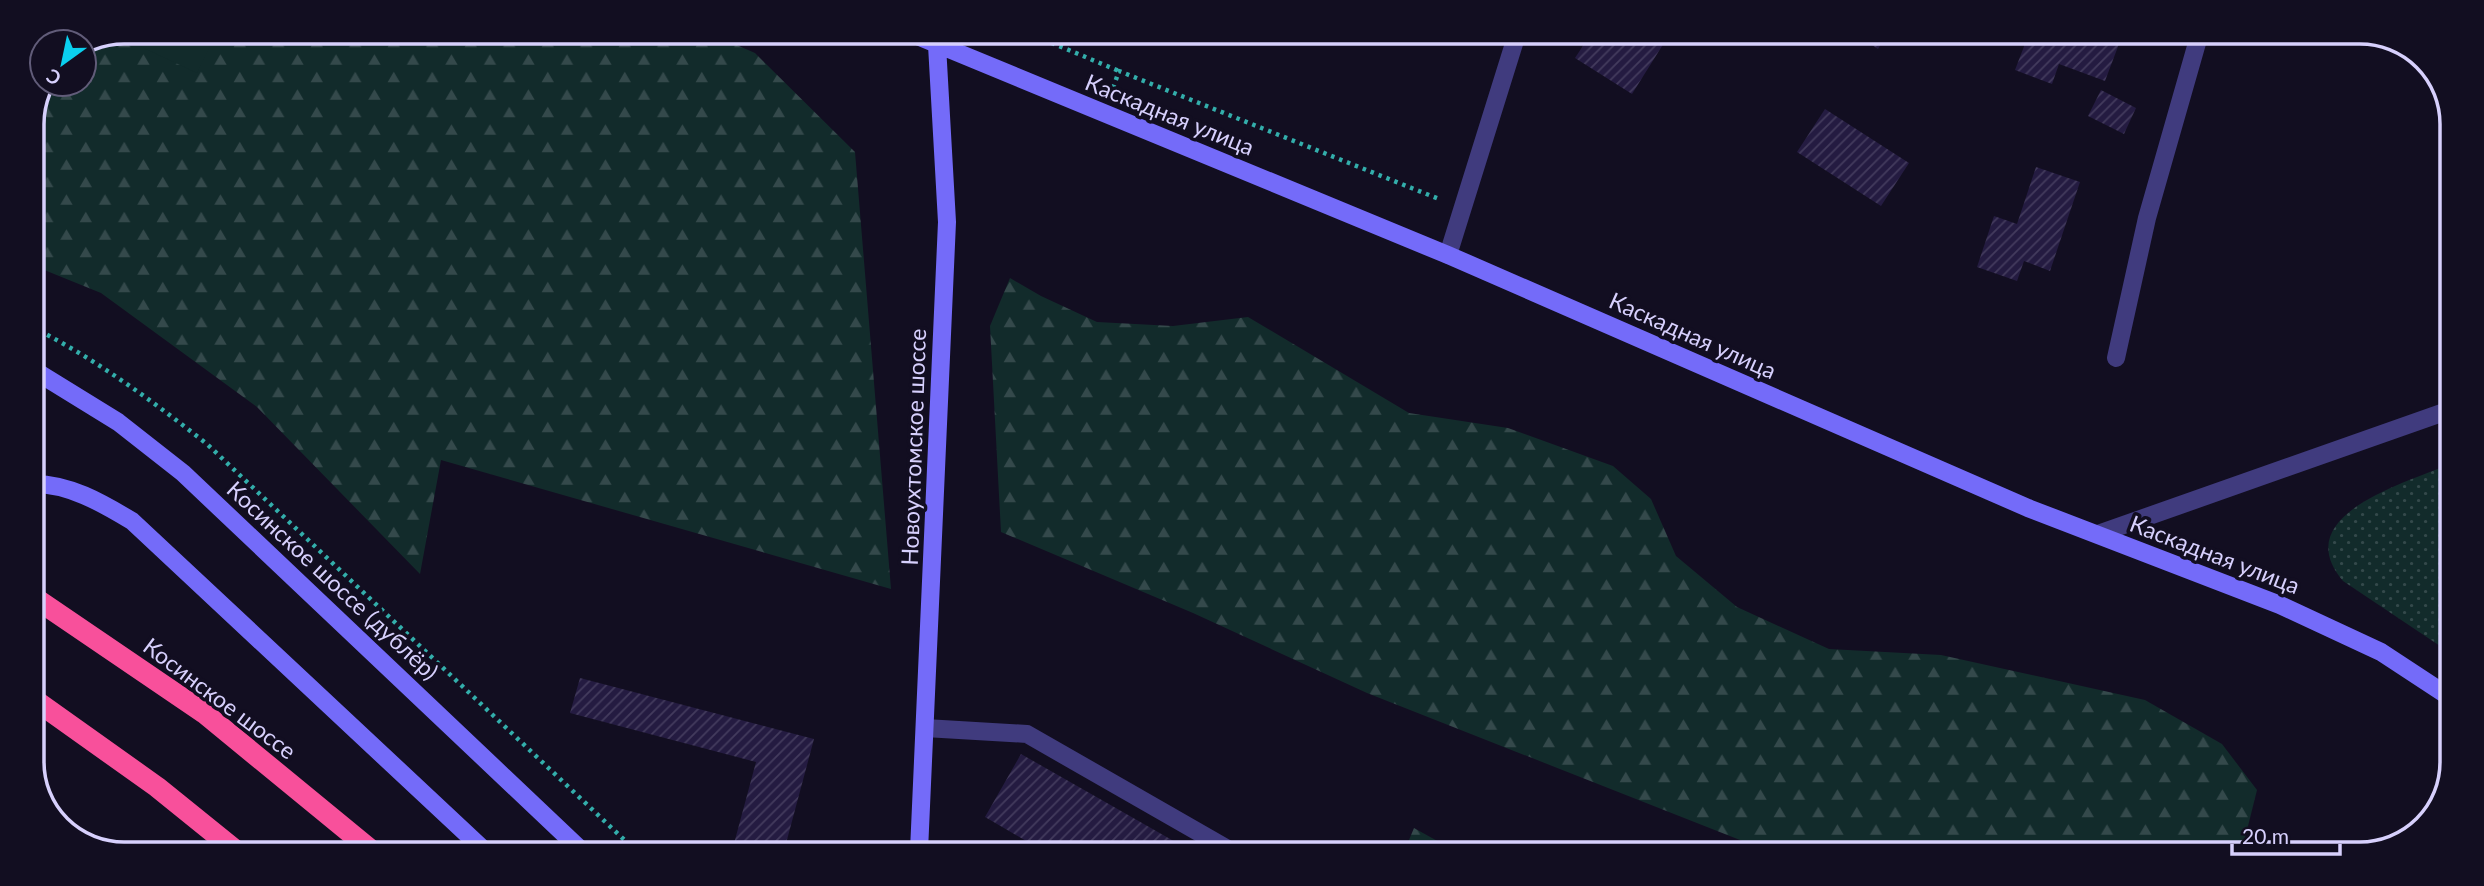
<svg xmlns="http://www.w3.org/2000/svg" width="2484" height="886" viewBox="0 0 2484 886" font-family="Lato,sans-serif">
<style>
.grass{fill:url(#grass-dots)}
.forest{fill:url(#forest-firs)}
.park{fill:#122b2b}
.building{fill:url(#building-hatch)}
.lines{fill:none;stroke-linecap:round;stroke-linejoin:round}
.path{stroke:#33aeab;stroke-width:4.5;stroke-dasharray:3.5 5;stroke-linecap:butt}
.lane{stroke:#403b7e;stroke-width:18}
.street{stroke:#403b7e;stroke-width:18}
.secondary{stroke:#746bf9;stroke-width:18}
.highway{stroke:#f8509b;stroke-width:21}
.labels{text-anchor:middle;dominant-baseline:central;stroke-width:7;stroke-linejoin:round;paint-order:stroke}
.street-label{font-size:23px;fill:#d7d0fd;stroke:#120e21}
.rim{fill:none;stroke:#d7d0fd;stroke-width:3.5}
</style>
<defs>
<pattern id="grass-dots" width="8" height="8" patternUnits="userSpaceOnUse" patternTransform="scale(1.75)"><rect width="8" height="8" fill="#122b2b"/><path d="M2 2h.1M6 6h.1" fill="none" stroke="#34494b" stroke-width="1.8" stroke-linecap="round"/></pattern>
<pattern id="forest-firs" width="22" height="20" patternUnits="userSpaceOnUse" patternTransform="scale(1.75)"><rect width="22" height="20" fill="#122b2b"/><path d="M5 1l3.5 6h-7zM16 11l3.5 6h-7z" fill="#34494b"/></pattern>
<pattern id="building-hatch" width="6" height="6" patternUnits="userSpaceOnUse" patternTransform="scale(1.75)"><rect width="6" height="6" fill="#241b41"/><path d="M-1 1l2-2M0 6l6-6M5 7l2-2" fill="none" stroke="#433b5d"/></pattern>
</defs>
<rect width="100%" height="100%" fill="#120e21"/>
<!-- grass -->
<path class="grass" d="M2450,464l-1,188 -106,-71c-56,-66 63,-98 107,-117z"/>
<!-- forest -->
<path class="forest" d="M124,32l585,1 46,20 100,99 36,437 -450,-129 -21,114 -163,-167 -156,-114 -69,-28v-147l15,-34h37v-36z
M1010,278l31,18 56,26 76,4 75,-9 161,96 99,15 105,38 38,33 25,57 61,51 92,42 112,6 204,45 77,44 35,46 -16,64 -468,-1 -406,-160 -174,-80 -192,-81 -11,-206z
M1414,828l45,25 -55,-1z"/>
<!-- park -->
<path class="park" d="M124,32h93l-20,41 -81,-38z"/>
<!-- building -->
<path class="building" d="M1590,35h79l-37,59 -57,-36z
M1857,35h29l-8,14z
M2028,36h94l-17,45 -46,-17 -7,20 -37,-14z
M2101,90l35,18 -12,26 -36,-18z
M1825,109l84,54 -28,43 -84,-54z
M2036,167l44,15 -30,89 -26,-10 -7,20 -40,-14 17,-51 23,8z
M580,678l234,61 -30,112h-52l24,-89 -186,-49z
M1021,754l172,98h-148l-60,-35z"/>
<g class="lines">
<!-- path -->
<path class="path" d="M1028,33l91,38
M1113,88l6,-17 320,128
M32,327c64,32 119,73 175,117l429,407"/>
<!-- lane -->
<path class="lane" d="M2116,358l31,-140 52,-182
M925,728l102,6 199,114 2,4"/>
<!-- street -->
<path class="street" d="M1448,255l69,-221
M2098,534l352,-124"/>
<!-- secondary -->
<path class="secondary" d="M910,33l538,222 580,253 252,97 101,47 67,44
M32,369l86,53 65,51 399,378
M32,484c36,-1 70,19 100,37l353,330
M50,817l46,33
M919,851l28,-629 -10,-177"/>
<!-- highway -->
<path class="highway" d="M32,596l172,117 167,137
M32,698l125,89 78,63"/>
</g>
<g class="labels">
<!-- street labels -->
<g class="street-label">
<text transform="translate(1170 114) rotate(22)">Каскадная улица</text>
<text transform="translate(1693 335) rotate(24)">Каскадная улица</text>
<text transform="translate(913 447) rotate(-88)">Новоухтомское шоссе</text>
<text transform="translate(2215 554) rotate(21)">Каскадная улица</text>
<text transform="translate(333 580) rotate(43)">Косинское шоссе (дублёр)</text>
<text transform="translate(220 698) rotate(37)">Косинское шоссе</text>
</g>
</g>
<!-- crop -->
<path d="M0 0H2484V886H0ZM124 44H2360A80 80 0 0 1 2440 124V762A80 80 0 0 1 2360 842H124A80 80 0 0 1 44 762V124A80 80 0 0 1 124 44Z" fill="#120e21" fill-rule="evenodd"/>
<path class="rim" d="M124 44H2360A80 80 0 0 1 2440 124V762A80 80 0 0 1 2360 842H124A80 80 0 0 1 44 762V124A80 80 0 0 1 124 44Z"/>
<!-- north arrow -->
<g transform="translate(63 63) rotate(213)"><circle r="33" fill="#120e21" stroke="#615c79" stroke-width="2"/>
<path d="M0-5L12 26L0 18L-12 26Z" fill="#0ad0ef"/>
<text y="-10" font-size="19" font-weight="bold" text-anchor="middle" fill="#d7d0fd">С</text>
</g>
<!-- scale -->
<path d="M2232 844v10h108v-10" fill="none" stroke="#d7d0fd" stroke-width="3.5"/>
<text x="2242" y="844" font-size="21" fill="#d7d0fd" stroke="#120e21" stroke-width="5" paint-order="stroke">20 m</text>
</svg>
